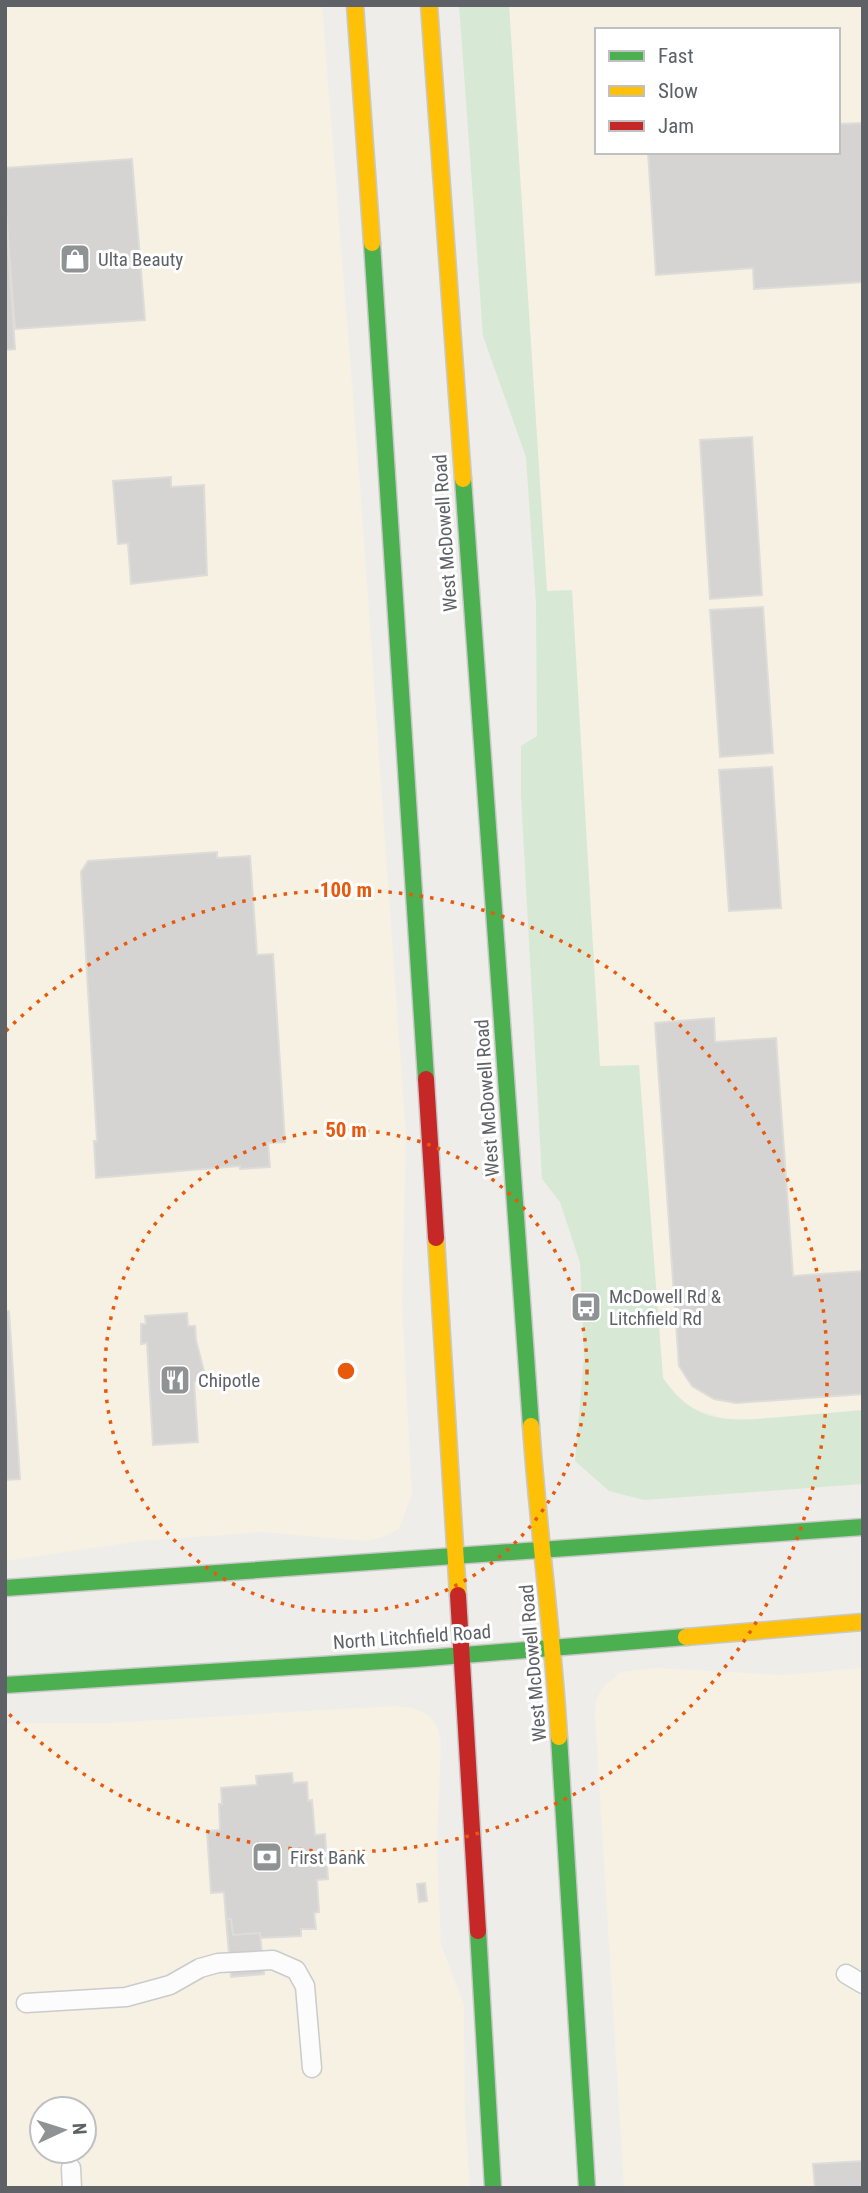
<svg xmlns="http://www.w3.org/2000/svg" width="868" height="2193" viewBox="0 0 868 2193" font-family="'Roboto Condensed',sans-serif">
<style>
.commercial{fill:#f6f1e3;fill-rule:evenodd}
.green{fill:#d7e9d5}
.building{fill:#d5d4d2;stroke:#dedcd8;stroke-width:2}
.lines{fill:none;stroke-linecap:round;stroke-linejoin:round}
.lane-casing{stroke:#cacbcb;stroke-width:21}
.fast-casing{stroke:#c9c9c9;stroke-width:19}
.slow-casing{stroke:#c9c9c9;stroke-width:19}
.jam-casing{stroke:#c9c9c9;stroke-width:19}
.lane{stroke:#fcfcfc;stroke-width:18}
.fast{stroke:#4caf50;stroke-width:16}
.slow{stroke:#ffc107;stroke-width:16}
.jam{stroke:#c62828;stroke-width:16}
.ring{fill:none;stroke:#e8590c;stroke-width:3.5;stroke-dasharray:3.5 7}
.labels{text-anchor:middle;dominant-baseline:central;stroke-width:6;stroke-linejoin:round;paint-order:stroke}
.poi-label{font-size:19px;fill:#5e6266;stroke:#fff;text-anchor:start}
.street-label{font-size:19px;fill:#5e6266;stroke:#fff}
.centre{fill:#e8590c;stroke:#fff;stroke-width:3.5}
.ring-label{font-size:21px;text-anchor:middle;font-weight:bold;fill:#e8590c;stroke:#fff;stroke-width:6;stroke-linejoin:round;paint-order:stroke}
</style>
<rect width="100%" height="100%" fill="#eeede9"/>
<!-- commercial -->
<path class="commercial" d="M5,5h317l38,480 46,651 -4,167 10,191 -13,35 -16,8 -20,4 -101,-9 -123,9 -134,20z
M509,5h354v1405l-132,11 -41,-14 -16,-13 -11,-16 -24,-313 -39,2 -28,-477 -25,1zM597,30h241v122h-241z
M656,1668l127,7 80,-7v520h-239l-29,-471 1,-18 10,-15 15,-12z
M393,1706l20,2 17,8 8,12 3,13 -4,107 4,97 23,59 1,112 5,72h-465v-465h104zM42,2109h42v42h-42z"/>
<!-- green -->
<path class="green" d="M459,5h50l38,586 25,-1 28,476 39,-1 24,313c33,48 67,43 119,39 27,-2 54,-5 81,-7v74l-219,16 -35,-9 -34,-30 9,-105 -4,-93 -20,-61 -18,-23 -21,-383v-50l16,-10 -1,-132 -10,-147 -43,-121z"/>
<!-- building -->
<path class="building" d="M863,123v159l-109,7 -1,-21 -97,7 -8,-123h190v-28z
M132,159l13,161 -130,9 -10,-130v-31z
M5,199l10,150 -10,1z
M752,437l10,158 -52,4 -10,-159z
M171,477v10l33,-2 3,90 -76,9 -3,-41 -10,1 -5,-63z
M763,607l10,146 -53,4 -10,-147z
M772,767l9,141 -52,3 -10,-141z
M217,852v6l33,-2 7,99 16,-1 12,188 -17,1 2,24 -30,2v-3l-144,12 -2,-37h3l-16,-269 7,-11z
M714,1018l1,24 61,-4 17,238 70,-5v123l-127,9 -22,-4 -22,-13 -13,-20 -24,-343z
M589,1292l2,19h-8l-1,-13z
M9,1311l11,168 -15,1v-168z
M187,1313l1,13h7l1,14 10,39 -12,3 4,60 -45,3 -6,-102 -6,1v-20h5l-1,-8z
M292,1773l1,10 14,-1 1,19 4,-1 3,35 10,-1 3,45 -11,1 2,32 -5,1 2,16h-15v7l-40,2 -1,-5 -27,2 -2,-16h-5l-2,-27 -13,1 -4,-62 13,-1 -1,-26h3l-1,-16 36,-3 -1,-9z
M425,1883l2,18 -8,1 -2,-18z
M226,1919h5l2,16 27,-2 4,41 -33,3z
M863,2161v27h-48l-2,-24z"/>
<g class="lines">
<!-- lane casing -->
<g class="lane-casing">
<path id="lane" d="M846,1974l17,10
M26,2003l100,-6 44,-12 30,-17 18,-5 55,-3 23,10 9,16 7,82
M71,2168l1,20"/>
</g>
<!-- fast casing -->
<g class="fast-casing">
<path id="fast" d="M372,243l54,836
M463,479l68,947
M5,1588l858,-61
M5,1685l410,-26 271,-22
M559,1737l28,451
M478,1931l15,257"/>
</g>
<!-- slow casing -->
<g class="slow-casing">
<path id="slow" d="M355,5l17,238
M429,5l34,474
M436,1238l22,357
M531,1426c7,104 22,207 28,311
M686,1637l177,-15"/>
</g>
<!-- jam casing -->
<g class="jam-casing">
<path id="jam" d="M426,1079l10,159
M458,1595l20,336"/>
</g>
<!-- lane -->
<use href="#lane" class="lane"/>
<!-- fast -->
<use href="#fast" class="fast"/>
<!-- slow -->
<use href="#slow" class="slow"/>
<!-- jam -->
<use href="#jam" class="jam"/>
</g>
<!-- distance rings -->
<g class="ring">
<circle cx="346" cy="1371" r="241"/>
<path d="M6 1031A481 481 0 1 1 6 1711"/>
</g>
<!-- icons -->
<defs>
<g id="shop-square" transform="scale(1.575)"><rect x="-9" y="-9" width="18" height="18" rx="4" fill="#909394" stroke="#fff"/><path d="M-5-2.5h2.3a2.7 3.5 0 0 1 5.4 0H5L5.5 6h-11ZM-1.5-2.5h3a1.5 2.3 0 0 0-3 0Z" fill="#fff"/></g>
<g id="bus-square" transform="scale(1.575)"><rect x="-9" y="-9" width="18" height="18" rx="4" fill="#909394" stroke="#fff"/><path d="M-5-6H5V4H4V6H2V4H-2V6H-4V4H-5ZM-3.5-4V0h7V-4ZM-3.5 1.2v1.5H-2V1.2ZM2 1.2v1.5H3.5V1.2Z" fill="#fff"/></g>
<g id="restaurant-square" transform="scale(1.575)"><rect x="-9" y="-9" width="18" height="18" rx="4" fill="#909394" stroke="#fff"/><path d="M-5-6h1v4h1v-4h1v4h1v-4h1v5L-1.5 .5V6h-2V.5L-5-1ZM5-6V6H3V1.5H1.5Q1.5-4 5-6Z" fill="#fff"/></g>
<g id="bank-square" transform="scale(1.575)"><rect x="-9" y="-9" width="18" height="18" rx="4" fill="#909394" stroke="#fff"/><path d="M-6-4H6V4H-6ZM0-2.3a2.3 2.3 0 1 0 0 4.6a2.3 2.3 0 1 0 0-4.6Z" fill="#fff"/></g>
</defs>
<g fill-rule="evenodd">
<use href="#shop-square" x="75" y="259"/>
<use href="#bus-square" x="586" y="1307"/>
<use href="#restaurant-square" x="175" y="1380"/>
<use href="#bank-square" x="267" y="1857"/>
</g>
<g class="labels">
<!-- poi labels -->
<g class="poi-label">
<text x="98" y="259">Ulta Beauty</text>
<text x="609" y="1296">McDowell Rd &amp;<tspan x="609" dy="22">Litchfield Rd</tspan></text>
<text x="198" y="1380">Chipotle</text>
<text x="290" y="1857">First Bank</text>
</g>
<!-- street labels -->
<g class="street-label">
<text transform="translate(445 533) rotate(-94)">West McDowell Road</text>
<text transform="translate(487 1098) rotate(-94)">West McDowell Road</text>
<text transform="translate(412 1637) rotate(-4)">North Litchfield Road</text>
<text transform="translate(533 1663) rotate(-95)">West McDowell Road</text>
</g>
</g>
<circle cx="346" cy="1371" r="10" class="centre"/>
<g class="ring-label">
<text x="346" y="897">100 m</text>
<text x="346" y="1137">50 m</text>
</g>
<!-- border -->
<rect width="868" height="2193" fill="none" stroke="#5e6266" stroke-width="14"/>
<!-- legend -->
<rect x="595" y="28" width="245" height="126" fill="#ffffff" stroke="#bfc0c2" stroke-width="2"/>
<rect x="609" y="51" width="35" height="10" fill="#4caf50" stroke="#bfc0c2" stroke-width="2"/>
<text x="658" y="63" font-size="21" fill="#5e6266">Fast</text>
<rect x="609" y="86" width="35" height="10" fill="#ffc107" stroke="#bfc0c2" stroke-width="2"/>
<text x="658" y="98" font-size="21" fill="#5e6266">Slow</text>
<rect x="609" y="121" width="35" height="10" fill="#c62828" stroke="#bfc0c2" stroke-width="2"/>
<text x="658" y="133" font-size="21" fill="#5e6266">Jam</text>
<!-- north arrow -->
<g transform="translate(63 2130) rotate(86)"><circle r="33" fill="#ffffff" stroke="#bfc0c2" stroke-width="2"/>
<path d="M0-5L12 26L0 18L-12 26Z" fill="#909394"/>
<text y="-10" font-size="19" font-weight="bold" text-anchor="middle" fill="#5e6266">N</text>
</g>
</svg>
